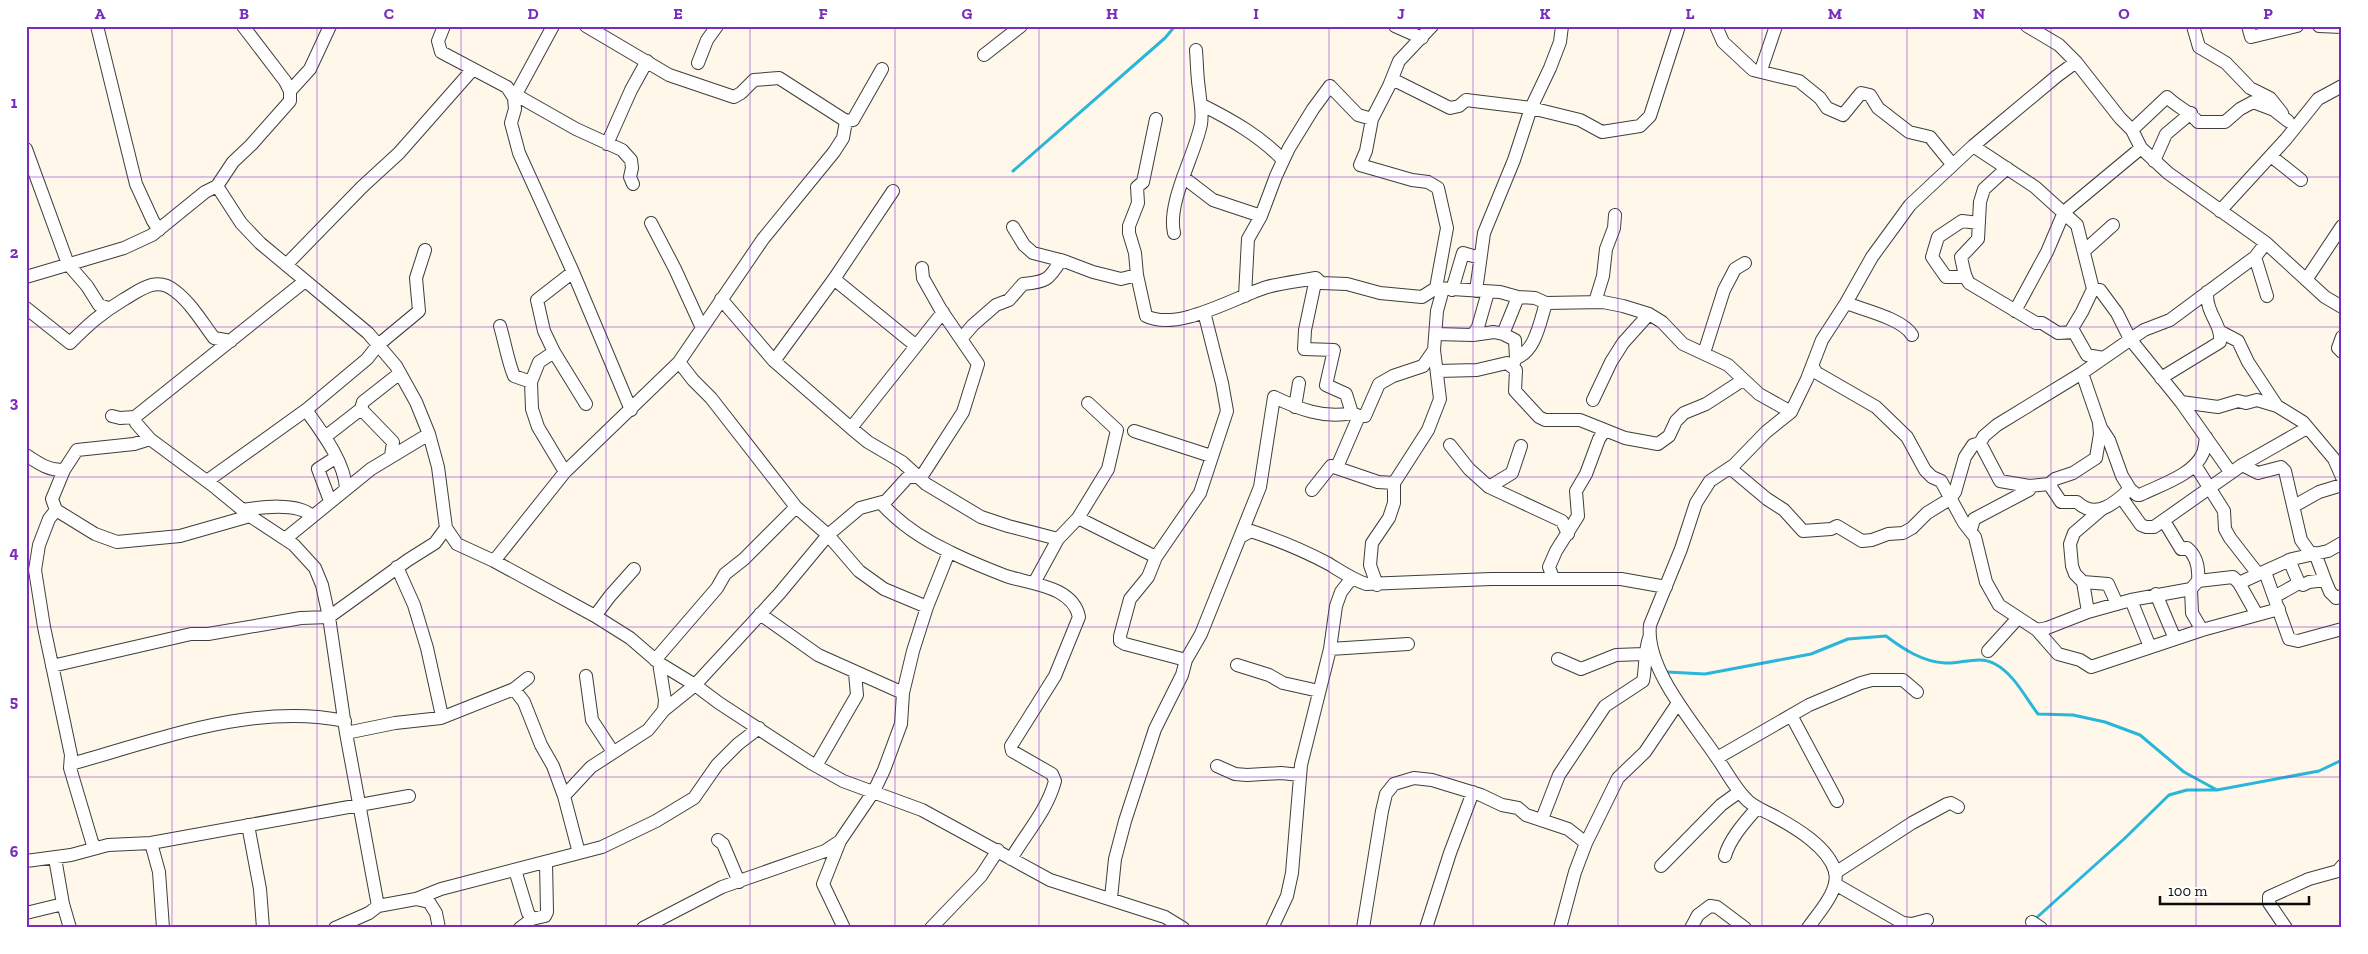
<svg xmlns="http://www.w3.org/2000/svg" width="2368" height="954" viewBox="0 0 2368 954" font-family="'Zilla Slab',serif">
<style>
.lines{fill:none;stroke-linecap:round;stroke-linejoin:round}
.stream{stroke:#28b6db;stroke-width:3}
.street-casing{stroke:#3e3e3e;stroke-width:14}
.street{stroke:#fff;stroke-width:12}
.grid{fill:none;stroke:#7b2cbf;stroke-width:1;stroke-opacity:0.55}
.neatline{fill:none;stroke:#7b2cbf;stroke-width:2}
.grid-label{font-size:16px;text-anchor:middle;font-weight:bold;fill:#7b2cbf}
</style>
<rect width="100%" height="100%" fill="#fff7ea"/>
<g class="lines">
<!-- stream -->
<path class="stream" d="M1013,171l152,-133 10,-12
M1667,672l38,2 106,-20 37,-15 38,-3c17,13 37,26 59,27 16,1 35,-8 50,1 19,10 30,33 43,50l35,1 32,7 35,13 44,37 33,18
M2034,920l90,-81 45,-44 18,-5h30l102,-19 23,-11"/>
<!-- street casing -->
<g class="street-casing">
<path id="street" d="M97,26l39,158 17,37 6,9
M444,26l-6,15 3,11 66,35 7,11 1,11 -4,14 8,30 54,119 58,138
M586,26l83,49 65,22 7,-4 13,-13 25,-2 67,43
M1395,26l27,12
M1432,26l-33,35 -10,25 -17,33 -6,32 -6,14 52,15 16,2 10,6 9,40 -11,60
M1716,26l7,16 30,28 46,11 21,17 7,10 16,7 18,-22 9,2 8,13 31,24 21,5 22,27
M2027,26l32,19 17,17 44,56 12,12 9,18 27,25 98,70 59,54 17,10
M2193,26l6,21 27,16 24,25 20,10 12,15
M2248,26l3,11 46,-11
M2319,26l23,1
M984,55l37,-29
M698,63l9,-23 10,-14
M1761,70l15,-44
M1392,79l58,29 9,-2 7,-6 65,8 49,12 22,12 38,-6 10,-10 29,-90
M290,91l20,-22 20,-43
M516,95l60,34 46,21 9,10 1,8 -2,9 3,7
M514,98l39,-72
M1202,105c30,15 58,31 81,55
M2132,130l35,-33c10,10 22,14 31,25h27l15,-13 13,-7 21,8 14,11
M607,144l24,-54 16,-29
M1973,146l62,41 42,38 16,64 -11,23 -12,20
M26,149l42,115 19,22 12,19 9,3
M2271,156l30,24
M2154,161l12,-27 25,-21
M2007,168l-23,21 -4,13 -2,37 -17,18c2,9 3,19 8,26l67,40h6l16,10 16,-1 13,23 16,3
M1183,177l30,23 48,16
M2220,211l66,-72 32,-40 24,-13
M651,223l24,46 27,59
M1013,227l11,18 9,8 31,8 29,11 28,7 16,-4 9,41c32,16 89,-19 121,-29 15,-4 33,-6 49,-9l5,5 26,1 33,9 42,4 14,-9 64,4 18,5 17,1 11,5 57,-1 20,4 26,8 13,8 21,22 45,21 31,29 32,18
M1174,233c-7,-31 21,-78 27,-109 2,-13 -1,-22 -2,-35 -2,-12 -2,-26 -3,-39
M2084,251l29,-26
M2255,257l12,39
M286,265l76,-78 37,-34 74,-84
M573,272l-36,28 7,31 10,21 32,52
M1137,275l-2,-22 -6,-20v-7l9,-23 -1,-16 6,-5 13,-63
M26,277l98,-29 28,-13 53,-43 12,-6 16,-24 18,-17 39,-44v-10l-5,-10 -42,-55
M1965,277h-19l-14,-20 6,-20 24,-16 17,2
M1316,278l-11,52 -1,19 30,1 -8,35 20,9 6,19 7,3
M834,279l81,66
M2306,280l36,-54
M2093,289l7,1 17,23 13,26 51,63 50,71
M1452,290l11,-37 17,5
M1476,291l8,-58 30,-73 17,-52 19,-40 10,-26 2,-16
M1245,296l3,-57 13,-23 15,-40 13,-28 24,-39 17,-23 28,29 14,4
M721,299l53,62 77,67 17,14 34,20 24,22 55,33 27,9 50,13
M1595,302l8,-26 3,-27 8,-21 1,-13
M1846,303c18,7 57,16 66,32
M26,308l44,35c18,-18 31,-30 53,-43 16,-9 33,-25 52,-9 16,12 27,31 39,47l17,3
M2015,311l32,-59 17,-40 77,-64
M500,326c5,17 8,36 14,50l17,6
M2221,332l17,9 10,21 29,44
M1436,334l37,1 21,-3 9,2
M1473,335l5,-8 10,-35
M2342,337l-4,11 4,4
M961,339l12,-14 23,-20 13,-5 14,-16c23,-2 26,-4 38,-24
M554,352l-15,10 -8,20 1,27 6,18 27,45
M1704,353l20,-63 11,-21 10,-6
M1516,358c20,-7 24,-37 30,-55
M774,361l60,-82 59,-88
M679,362l14,18 18,18 85,109 32,28 31,36 25,18 43,18
M1513,365l3,-7 -1,-18 -12,-6 15,-37
M1812,366l5,7 59,34 31,30 18,33 7,7 9,4 23,42 11,14 11,45 13,23 38,25 21,24 22,6 11,7 111,-37 77,-21
M1438,371l39,-1 30,-7 9,7 -1,21 24,26 6,3h35l45,18 33,6 11,-8 7,-15 8,-8 22,-9 37,-24
M2082,373l19,55 8,12 13,36 8,13
M2161,378l59,-36c2,-18 -14,-28 -13,-50
M1593,400l18,-38 12,-19 26,-29
M2181,402l37,5 20,-6 8,2 11,-3 20,6 26,16 31,37 8,18
M1295,407l4,-24
M361,409l32,33 -2,14
M306,410c15,21 39,52 40,79
M112,416l8,2 15,-1 170,-136
M135,417l1,6 14,16 66,49 34,28 44,29 21,23 7,17 7,32 17,116 32,173
M851,428l92,-116
M1134,431l77,25
M325,437l36,-28 2,-7 37,-29
M150,439l-16,5 -57,6 -13,20 -12,29 4,11 39,24 22,8 63,-6 70,-20
M1980,443l20,38 29,5
M1450,445l19,24 20,18 73,34 6,13
M26,455c12,8 23,16 38,15
M2195,465l29,46 1,18 5,9 28,36
M2242,465l16,8 23,-6 4,4 16,69 10,14
M1331,466l6,1 22,-51h6l14,-32 14,-8 30,-10 11,-16
M1331,466l47,16 16,1
M1730,468l37,31 17,11 19,21 28,-2 6,-3 25,15 10,-1 16,-6 15,-1 9,-5 15,-15 23,-14 5,-7 10,-35 8,-12 7,-2 4,-7 13,-11 85,-52 62,-43 26,-10 85,-63 11,-14
M207,481l99,-71 61,-51 11,-14 41,-34 -3,-33 9,-28
M2049,484l12,18h16c19,18 38,1 53,-13l7,6h3c20,-10 54,-20 63,-42 2,-5 2,-11 3,-16
M1489,487l23,-14 9,-27
M1312,490l19,-24
M2121,497l20,28 5,2h8l88,-62 65,-37
M330,501l-12,-32 17,-11
M881,503c19,21 43,37 69,49 18,9 38,17 56,24 24,8 67,10 73,41l-24,59 -44,70 1,5 40,23 3,7c-8,30 -29,52 -44,78
M2294,506l25,-14 23,-7
M56,510l-7,9 -10,26 -4,25 9,57 27,128 -1,13 22,74 4,6
M242,510c19,-3 56,-8 70,6
M1078,518l78,39
M2164,521l17,28 6,-1c10,8 12,21 11,33
M446,528l11,16 37,17 101,55 35,22 29,25 36,22 24,18 92,60 32,18 79,29 128,70 115,37 18,11
M1971,530l3,-11 55,-29v-4l20,-2 6,-5 18,-6 23,-15 4,-24 -1,-11
M1242,536l9,-5c27,9 52,19 78,33 13,8 23,15 37,20l125,-5h130l45,8
M285,539l86,-70 58,-35
M2315,553l10,27
M2289,560l10,23
M494,561l71,-89 114,-110 84,-123 71,-87 9,-14 3,-17 7,-1 29,-51
M397,567l17,38 13,43 15,68
M2265,572l24,67 9,2 44,-12
M1545,579l7,-4 -3,-8 7,-16 22,-35 -2,-25 10,-17 13,-35 6,-9
M2083,582l25,2 9,20
M1034,583l24,-44 20,-21 30,-49 9,-39 -29,-27
M2239,583l18,32
M1377,585l-7,-20 2,-22 17,-25 5,-15v-20l34,-53 12,-31 -6,-49 3,-39 6,-22
M2191,589l1,24 10,17
M2156,594l19,45
M2274,597l25,-14 4,2 6,-3 16,-2 5,12 6,6 6,-2
M2131,600l19,47
M2088,612l-5,-30 -8,-8 -3,-8 -2,-22 4,-11 28,-24
M760,614l58,41 85,38
M595,616l15,-20 24,-27
M2037,630l10,-2 41,-16 43,-12 60,-11 7,-8 35,-4 6,6 53,-24 36,-8 14,-8
M1330,649l78,-5
M1988,651l30,-33
M1558,659l23,10 35,-14 28,-1
M655,660l62,-72 8,-14 19,-15 52,-52
M1186,660l-61,-16 -5,-3v-5l10,-37 18,-22 8,-20 44,-64 27,-82 -5,-28 -18,-71
M659,663l6,37 -1,10
M1237,665l32,10 14,8 36,8
M52,666l139,-32h17l93,-16 28,-1 79,-57 27,-17 11,-15 -8,-61 -9,-33 -13,-32 -20,-36 -28,-33 -108,-90 -19,-20 -24,-37
M586,676l6,44 21,32
M514,689l10,13 17,43 12,21 11,30 15,57
M1792,717l45,84
M346,733l49,-10 46,-5 73,-29 14,-11
M1717,758l92,-53 52,-22 11,-3h31l14,12
M71,764c86,-24 184,-62 274,-43
M816,766l41,-71 -2,-22
M1217,766l18,8 12,1 34,-2 19,2
M564,796l27,-29 57,-37 16,-20 31,-25 84,-91 49,-59 32,-27 26,-7 21,-23 16,-4 4,-6 36,-56 15,-48 -37,-54 -18,-32 -1,-10
M1542,819l17,-44 46,-69 38,-25c3,-14 1,-28 6,-43
M248,825l12,64 3,39
M718,840l5,4 16,38
M840,841l-17,43 21,44
M151,843l8,29 4,56
M1725,856c5,-18 20,-34 32,-48
M55,858l8,46 7,24
M26,861l45,-6 37,-10 43,-2 258,-47
M1661,866l60,-61 18,-13
M515,870l13,43 4,6
M1835,873l77,-50 35,-19 4,-1 7,4
M1835,884l68,39 9,1 15,-4
M1111,898l4,-39 10,-38 30,-92 27,-54 4,-15 15,-26 59,-147 14,-90c25,12 50,22 78,16
M416,899l25,-10 161,-42 54,-26 38,-23 23,-33 21,-21 21,-16
M26,913l37,-9
M2032,922l9,6
M335,928l34,-15 9,-7 38,-7 13,3 7,11 3,15
M520,928l12,-9 13,-3 2,-4 -1,-50
M643,928l79,-41 103,-36 15,-10 34,-50 10,-21 17,-46 2,-31 10,-42 14,-44 22,-55
M931,928l50,-52 17,-26
M1272,928l15,-32 5,-23 9,-108 29,-116 6,-43 5,-14 10,-13
M1363,928l19,-117 4,-17 8,-10 20,-6 18,2 49,15 21,10 16,3 8,7 42,14 18,14
M1426,928l24,-75 23,-61
M1560,928l15,-56 11,-29 32,-65 27,-26 33,-49
M1691,928l7,-13 12,-9 7,1 28,21
M1808,928c10,-15 32,-37 27,-57 -7,-24 -39,-43 -61,-55 -9,-5 -18,-8 -26,-15 -13,-12 -21,-29 -31,-43 -23,-35 -72,-89 -67,-133l31,-76 15,-46 14,-22 24,-16 32,-33 25,-20 16,-33 15,-39 24,-37 26,-46 38,-52 63,-59 84,-70 19,-14
M2286,928l-17,-25v-6l40,-18 29,-8 4,-5"/>
</g>
<!-- street -->
<use href="#street" class="street"/>
</g>
<!-- grid -->
<path class="grid" d="M172,26v902M317,26v902M461,26v902M606,26v902M750,26v902M895,26v902M1039,26v902M1184,26v902M1329,26v902M1473,26v902M1618,26v902M1762,26v902M1907,26v902M2051,26v902M2196,26v902M26,177h2316M26,327h2316M26,477h2316M26,627h2316M26,777h2316"/>
<!-- border -->
<rect width="2368" height="954" fill="none" stroke="#ffffff" stroke-width="55"/>
<!-- scale -->
<path d="M2160 896v8h149v-8" fill="none" stroke="#0b0b0b" stroke-width="2.5"/>
<text x="2168" y="896" font-size="15" fill="#0b0b0b" stroke="#ffffff" stroke-width="4" paint-order="stroke">100 m</text>
<rect x="28" y="28" width="2312" height="898" class="neatline"/>
<g class="grid-label">
<text x="100" y="19">A</text>
<text x="244" y="19">B</text>
<text x="389" y="19">C</text>
<text x="533" y="19">D</text>
<text x="678" y="19">E</text>
<text x="823" y="19">F</text>
<text x="967" y="19">G</text>
<text x="1112" y="19">H</text>
<text x="1256" y="19">I</text>
<text x="1401" y="19">J</text>
<text x="1545" y="19">K</text>
<text x="1690" y="19">L</text>
<text x="1835" y="19">M</text>
<text x="1979" y="19">N</text>
<text x="2124" y="19">O</text>
<text x="2268" y="19">P</text>
<text x="14" y="108">1</text>
<text x="14" y="258">2</text>
<text x="14" y="408">3</text>
<text x="14" y="558">4</text>
<text x="14" y="707">5</text>
<text x="14" y="857">6</text>
</g>
</svg>
